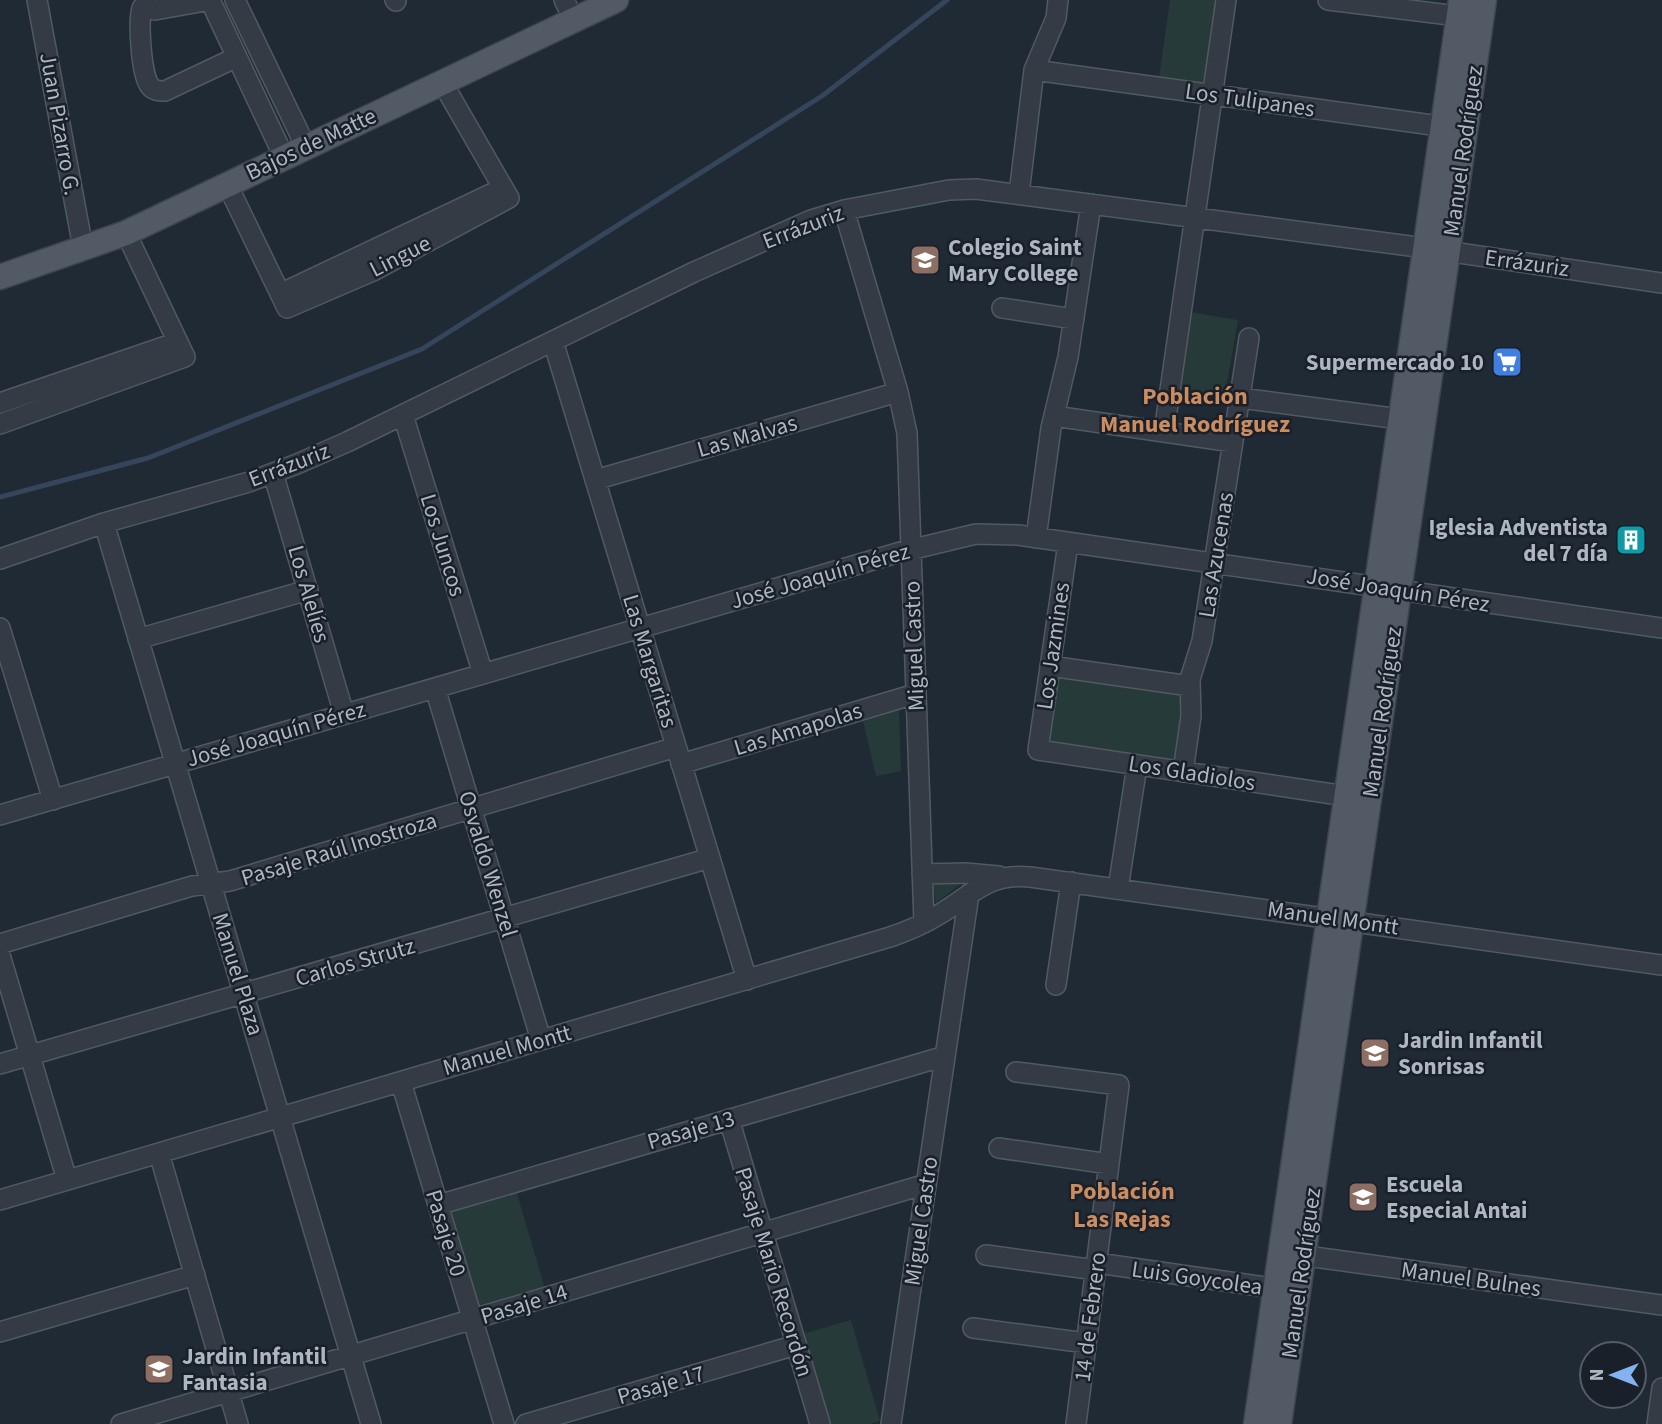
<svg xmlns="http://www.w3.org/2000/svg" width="1662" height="1424" viewBox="0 0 1662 1424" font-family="'Source Sans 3',sans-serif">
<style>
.green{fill:#263a39}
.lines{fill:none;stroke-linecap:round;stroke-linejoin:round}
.stream{stroke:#35455b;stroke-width:5}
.minor-casing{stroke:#515963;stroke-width:22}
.major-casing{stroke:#3d444f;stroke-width:27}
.minor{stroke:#343b45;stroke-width:19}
.major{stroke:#525a65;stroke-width:24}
.labels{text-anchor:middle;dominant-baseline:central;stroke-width:5;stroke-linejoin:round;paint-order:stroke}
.street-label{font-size:23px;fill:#aeb6c2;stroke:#19202a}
.poi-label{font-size:23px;font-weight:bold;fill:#aeb6c2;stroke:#19202a;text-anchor:start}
.neighbourhood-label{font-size:24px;font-weight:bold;fill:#cb8c5f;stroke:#19202a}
</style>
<rect width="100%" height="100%" fill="#202a34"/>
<!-- green -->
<path class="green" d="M1170,0h50l-14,85 -47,-7z
M1190,312l48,8 -14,81 -48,-8z
M1055,671l134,21 -11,71 -134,-21z
M899,710l2,61 -25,5 -13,-55z
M963,882l-27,21 -3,-19z
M515,1187l31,105 -66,19 -31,-105z
M851,1320l29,101 -10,3h-43l-25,-90z"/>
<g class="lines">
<!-- stream -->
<path class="stream" d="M0,497l148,-39 274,-109 400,-253 125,-96"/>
<!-- minor casing -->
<g class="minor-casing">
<path id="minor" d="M37,0l46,248
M210,0l74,157
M235,0l71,147
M395,0l1,1
M564,0l10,20
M1328,0l130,16
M142,8c-4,14 -1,67 8,78 4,5 9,5 15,5l72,-34
M142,8l13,2 56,-10
M1034,70l420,58
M227,184l60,124 86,-37 136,-73 -67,-116
M1019,194l15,-124 22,-52 2,-18
M844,210l54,182 9,41 17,490
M280,294l213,-101
M1002,308l72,11
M553,341l194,639
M1240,398l160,21
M0,403l178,-61
M403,415l80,259
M1054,416l179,26
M0,424l185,-67 -59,-124
M1164,432l62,-432
M273,473l71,241
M595,480l303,-88
M104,523l267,901
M1036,538l15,-110 17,-71 23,-153
M1068,543l-30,207 308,46
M0,559l104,-36 145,-41 48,-18 50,-22 347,-170 117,-52 33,-10 105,-20 27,-1 449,59 237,35
M0,628l53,172
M138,639l170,-49
M1050,666l140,20
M435,688l106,352
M681,764l234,-70
M1183,772l8,-56 -1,-37 12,-38 47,-303
M0,815l897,-262 79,-19 42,1 644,93
M922,874l43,-1 34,3
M1118,889l19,-124
M0,944l192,-58 38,-5 446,-134
M0,955l67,225
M1056,985l15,-103
M0,1064l710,-206
M1016,1072l103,13 -43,339
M401,1082l103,342
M729,1119l91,305
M999,1148l110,16
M159,1153l79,271
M0,1200l890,-263c18,-6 34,-13 50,-23 33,-20 48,-41 90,-37l632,88
M438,1205l507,-149
M1292,1254l370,51
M986,1255l110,15
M1097,1263l190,27
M973,1328l113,15
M0,1332l195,-57
M121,1424l805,-240
M526,1424l270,-79
M891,1424l78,-530
M1657,1424l5,-36"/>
</g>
<!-- major casing -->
<g class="major-casing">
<path id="major" d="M0,277l126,-44 490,-233
M1256,1424l205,-1424
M1279,1424l205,-1424"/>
</g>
<!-- minor -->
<use href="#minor" class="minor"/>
<!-- major -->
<use href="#major" class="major"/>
</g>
<!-- icons -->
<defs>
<g id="school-square" transform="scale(1.575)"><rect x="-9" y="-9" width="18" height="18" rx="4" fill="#8d6e63" stroke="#19202a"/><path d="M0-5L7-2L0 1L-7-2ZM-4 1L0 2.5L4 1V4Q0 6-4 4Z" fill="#fff"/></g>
<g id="supermarket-square" transform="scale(1.575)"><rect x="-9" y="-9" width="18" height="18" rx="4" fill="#3f7fe0" stroke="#19202a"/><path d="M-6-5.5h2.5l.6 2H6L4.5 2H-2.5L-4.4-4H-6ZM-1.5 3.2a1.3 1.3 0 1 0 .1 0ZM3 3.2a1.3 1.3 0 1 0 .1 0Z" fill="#fff"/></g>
<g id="building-square" transform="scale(1.575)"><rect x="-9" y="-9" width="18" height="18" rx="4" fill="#0f9aa8" stroke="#19202a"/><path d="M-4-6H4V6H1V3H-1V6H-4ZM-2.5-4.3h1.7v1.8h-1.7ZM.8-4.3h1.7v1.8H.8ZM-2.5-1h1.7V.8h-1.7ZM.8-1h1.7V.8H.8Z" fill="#fff"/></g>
</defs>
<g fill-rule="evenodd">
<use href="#school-square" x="925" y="260"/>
<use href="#supermarket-square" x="1507" y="362"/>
<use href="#building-square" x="1631" y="540"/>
<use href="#school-square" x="1375" y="1053"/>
<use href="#school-square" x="1363" y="1197"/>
<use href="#school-square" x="159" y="1369"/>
</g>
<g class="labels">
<!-- street labels -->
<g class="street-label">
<text transform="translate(1250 100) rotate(8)">Los Tulipanes</text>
<text transform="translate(60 124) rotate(80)">Juan Pizarro G.</text>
<text transform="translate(311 144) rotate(-25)">Bajos de Matte</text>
<text transform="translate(1463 151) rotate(-82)">Manuel Rodríguez</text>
<text transform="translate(803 227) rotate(-21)">Errázuriz</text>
<text transform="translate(400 256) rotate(-27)">Lingue</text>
<text transform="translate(1527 263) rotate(8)">Errázuriz</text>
<text transform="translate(747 436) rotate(-16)">Las Malvas</text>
<text transform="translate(289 465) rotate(-21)">Errázuriz</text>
<text transform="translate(443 545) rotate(73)">Los Juncos</text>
<text transform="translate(1216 555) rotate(-81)">Las Azucenas</text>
<text transform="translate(820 576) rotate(-16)">José Joaquín Pérez</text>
<text transform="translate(1398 590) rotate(9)">José Joaquín Pérez</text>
<text transform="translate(309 594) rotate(74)">Los Alelíes</text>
<text transform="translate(914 646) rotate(-92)">Miguel Castro</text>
<text transform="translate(1053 646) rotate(-82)">Los Jazmines</text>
<text transform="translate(650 661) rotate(73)">Las Margaritas</text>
<text transform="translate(1382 712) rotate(-82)">Manuel Rodríguez</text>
<text transform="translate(798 729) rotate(-17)">Las Amapolas</text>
<text transform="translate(276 734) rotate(-16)">José Joaquín Pérez</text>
<text transform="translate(1192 773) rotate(9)">Los Gladiolos</text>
<text transform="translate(339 849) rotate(-17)">Pasaje Raúl Inostroza</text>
<text transform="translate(488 864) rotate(73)">Osvaldo Wenzel</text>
<text transform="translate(1333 918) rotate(8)">Manuel Montt</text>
<text transform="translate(355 962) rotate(-16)">Carlos Strutz</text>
<text transform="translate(238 974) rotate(73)">Manuel Plaza</text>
<text transform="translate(507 1050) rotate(-16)">Manuel Montt</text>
<text transform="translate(691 1130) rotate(-16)">Pasaje 13</text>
<text transform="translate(921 1221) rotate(-82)">Miguel Castro</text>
<text transform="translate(446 1233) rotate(73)">Pasaje 20</text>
<text transform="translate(774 1272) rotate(73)">Pasaje Mario Recordón</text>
<text transform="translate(1301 1273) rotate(-82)">Manuel Rodríguez</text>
<text transform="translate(1197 1278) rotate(8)">Luis Goycolea</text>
<text transform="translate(1471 1279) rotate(8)">Manuel Bulnes</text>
<text transform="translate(524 1304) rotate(-17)">Pasaje 14</text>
<text transform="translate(1090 1317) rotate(-83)">14 de Febrero</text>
<text transform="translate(661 1385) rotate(-16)">Pasaje 17</text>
</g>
<!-- poi labels -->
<g class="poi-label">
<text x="948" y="247">Colegio Saint<tspan x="948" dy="26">Mary College</tspan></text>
<text x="1484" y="362" text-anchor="end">Supermercado 10</text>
<text x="1608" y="527" text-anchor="end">Iglesia Adventista<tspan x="1608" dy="26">del 7 día</tspan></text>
<text x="1398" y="1040">Jardin Infantil<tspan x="1398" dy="26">Sonrisas</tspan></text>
<text x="1386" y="1184">Escuela<tspan x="1386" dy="26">Especial Antai</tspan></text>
<text x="182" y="1356">Jardin Infantil<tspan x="182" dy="26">Fantasia</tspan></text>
</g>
<!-- neighbourhood labels -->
<g class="neighbourhood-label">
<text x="1195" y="396">Población<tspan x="1195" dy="28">Manuel Rodríguez</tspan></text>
<text x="1122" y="1191">Población<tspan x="1122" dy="28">Las Rejas</tspan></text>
</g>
</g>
<!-- north arrow -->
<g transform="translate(1613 1375) rotate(270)"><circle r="33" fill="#19202a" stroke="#555c67" stroke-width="2"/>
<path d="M0-5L12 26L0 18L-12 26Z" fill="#84b1f0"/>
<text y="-10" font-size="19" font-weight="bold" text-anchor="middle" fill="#aeb6c2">N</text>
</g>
</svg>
